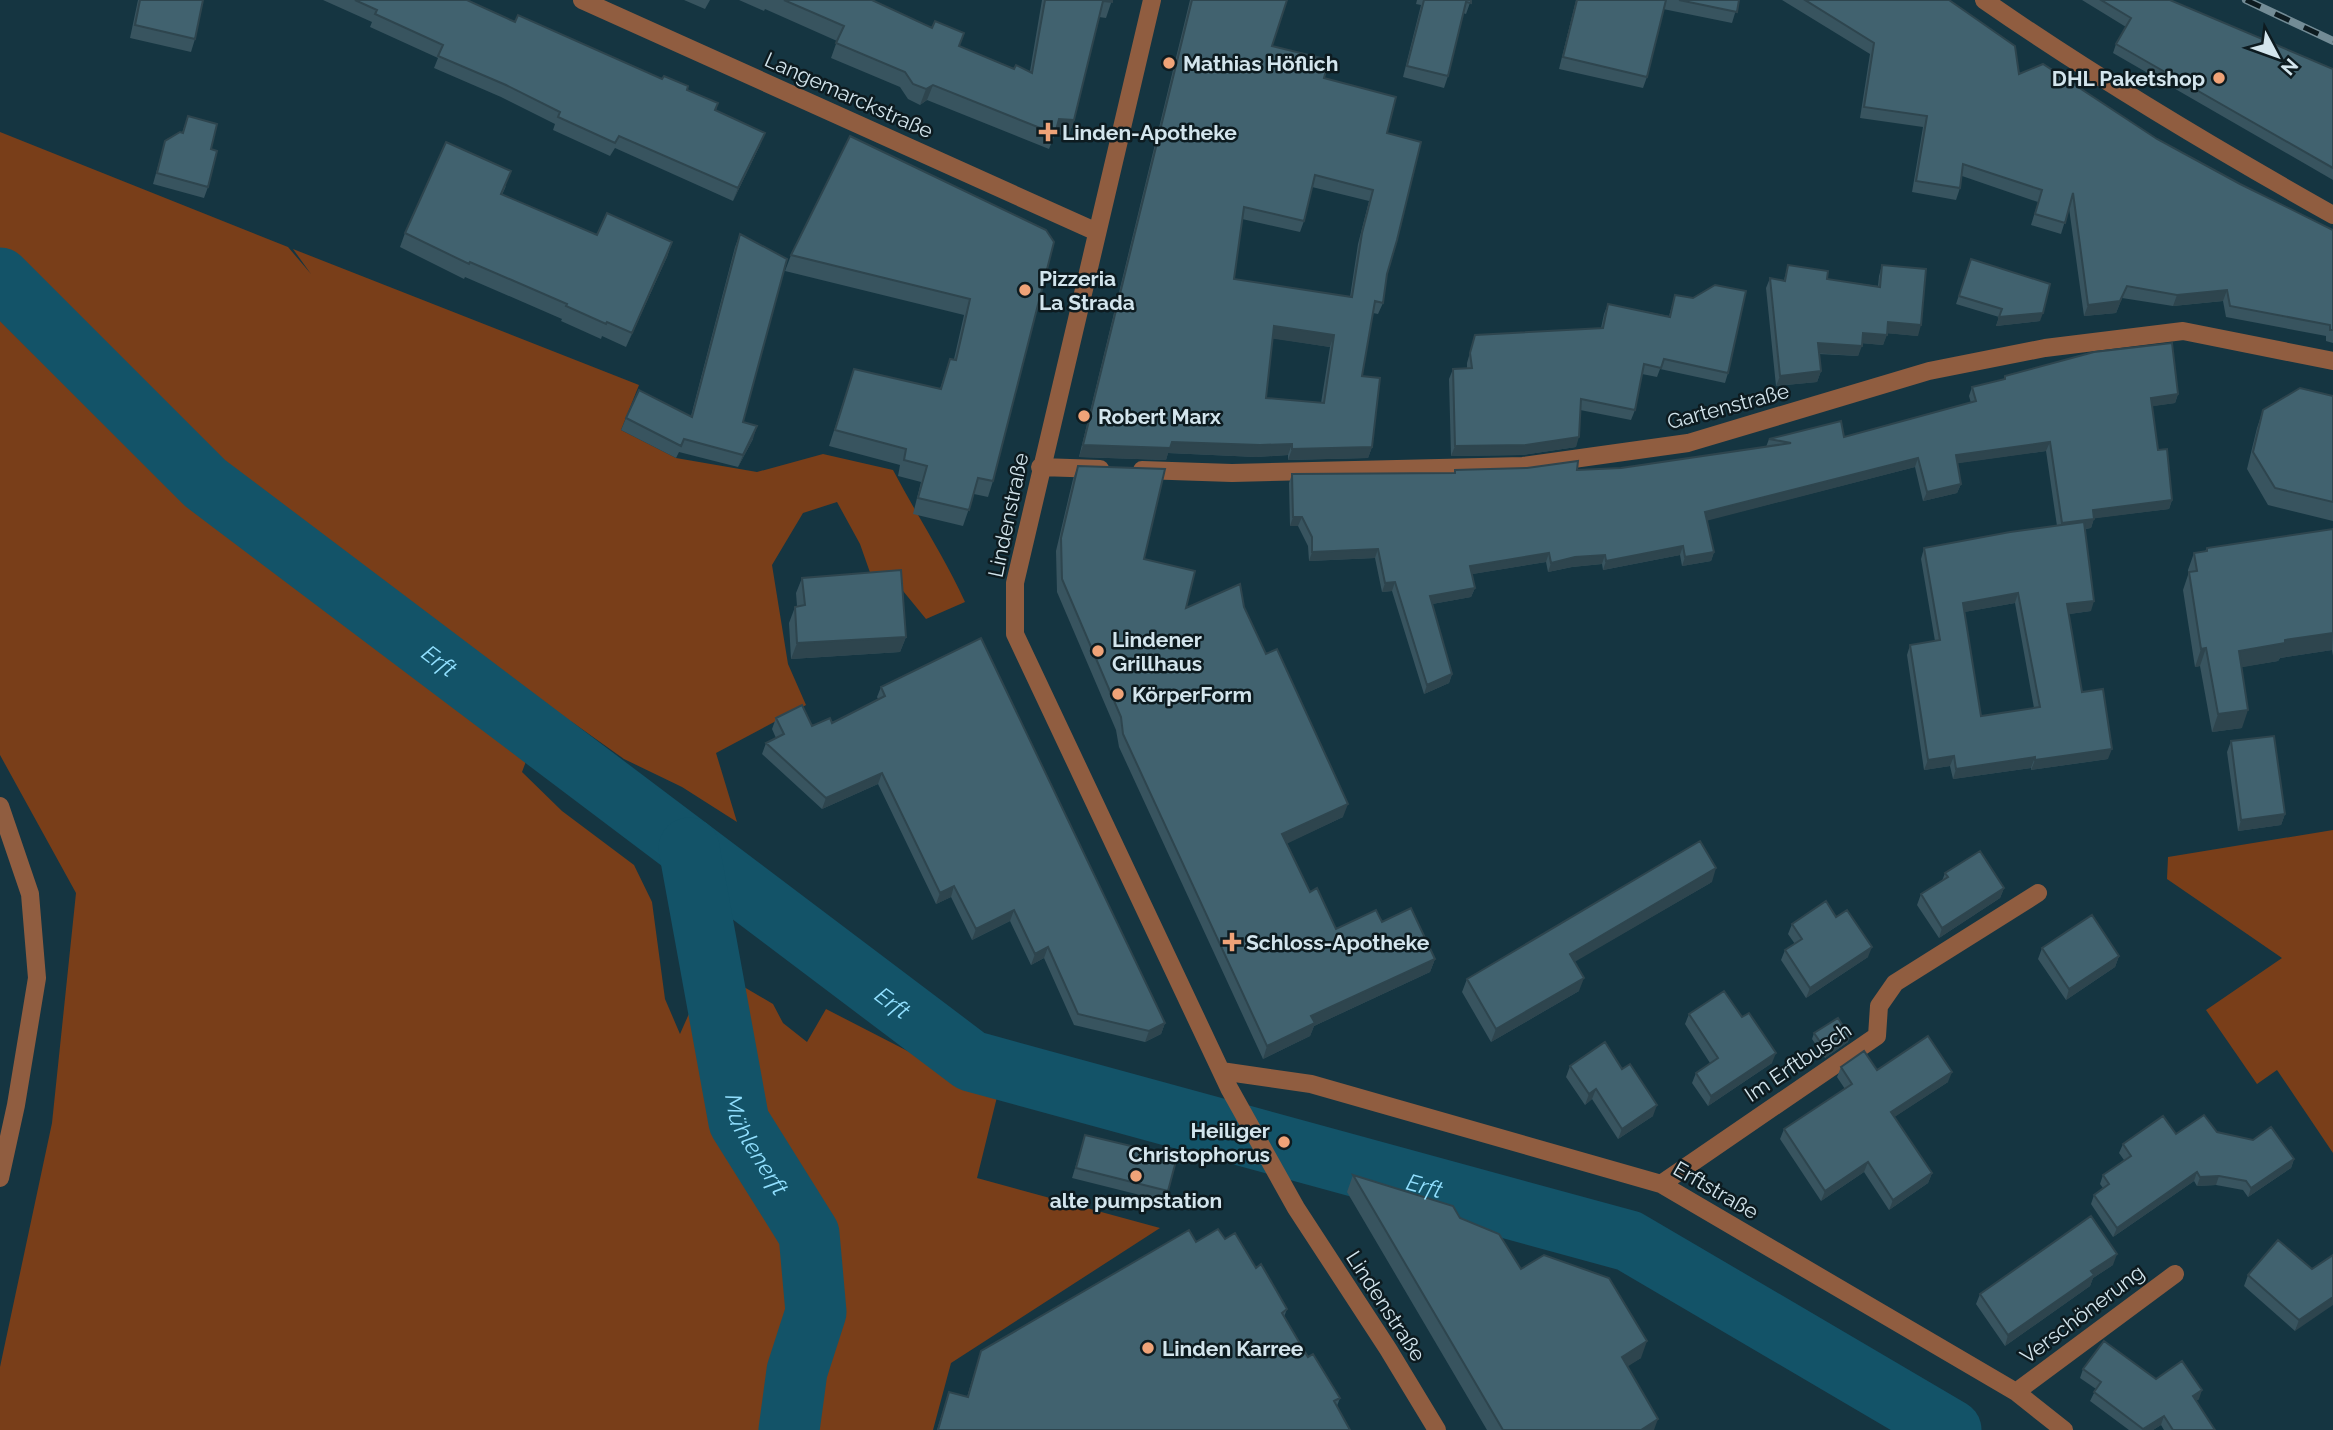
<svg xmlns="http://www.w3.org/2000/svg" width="2333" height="1430" viewBox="0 0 2333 1430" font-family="Raleway,sans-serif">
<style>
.green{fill:#793e19}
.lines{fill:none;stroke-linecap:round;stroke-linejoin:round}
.river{stroke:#135368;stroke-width:61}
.minor{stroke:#905d40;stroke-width:18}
.rail-casing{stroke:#738c96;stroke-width:8}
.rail{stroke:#0d1b20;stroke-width:5;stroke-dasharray:16;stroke-linecap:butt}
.wall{fill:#38545f;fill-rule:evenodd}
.shaded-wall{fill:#2e454e}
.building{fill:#41626f;stroke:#2e454e;stroke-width:2;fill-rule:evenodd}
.poi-dot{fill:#efa378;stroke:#0d1b20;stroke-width:2.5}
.labels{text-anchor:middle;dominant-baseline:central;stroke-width:5;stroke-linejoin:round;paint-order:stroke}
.poi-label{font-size:21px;font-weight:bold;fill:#d3e5ed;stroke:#0d1b20;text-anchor:start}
.street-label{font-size:21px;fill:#d3e5ed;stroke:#0d1b20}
.water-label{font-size:23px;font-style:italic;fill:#91dffe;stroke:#0d1b20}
</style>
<rect width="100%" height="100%" fill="#153541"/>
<!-- green -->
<path class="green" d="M0,132l288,115 23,27 -18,-25 346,136 -18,45 55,28 81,14 66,-18 70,16c23,44 51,86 72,132l-39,17 -36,-44 -17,6 -13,-37 -23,-42 -34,11 -31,52 16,99 18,41 -90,48 21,69 -55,-35 -58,-28 -52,-37 -43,-12 2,38 -9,24 40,39 72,54 18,37 13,97 15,35 19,-43 27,-5 18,1 29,17 10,19 24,19 19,-33 171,88 -20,81 183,50 -209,135 -18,67h-933v-63l52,-244 24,-230 -76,-138z
M2333,830v323l-56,-83 -20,14 -51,-74 76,-52 -115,-79 1,-22z"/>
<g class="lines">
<!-- river -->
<g class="river">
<path id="s1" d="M0,278l205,205 766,578 658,180 322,189"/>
<path id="s2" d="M689,848l50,274 70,112 7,78 -19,59 -8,59"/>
</g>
<!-- minor -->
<path class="minor" d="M582,0l515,232
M1152,0l-137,583v51l214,454 67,120 92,141 49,81
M1984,0c112,78 230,148 349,215
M1040,467l60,2
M1142,470l90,3 291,-7 165,-23 241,-72 116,-23 138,-17 150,30
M0,806l30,88 7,84 -21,127 -16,73
M1221,1071l90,13 350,100 355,208 48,38
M1661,1184l216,-148 2,-30 16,-23 143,-90
M2016,1392l159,-118"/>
<!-- rail casing -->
<g class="rail-casing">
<path id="rail" d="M2246,0l87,41"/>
</g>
<!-- rail -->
<use href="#rail" class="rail"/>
</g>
<!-- wall -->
<path class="wall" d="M138,0h65l-8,39 -4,13 -61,-14z
M323,0h144l48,22 172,68 31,13 -2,7 44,35 -27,56 -118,-53 -5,8 -57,-26 2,-6 -54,-27 -67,-29 4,-10 -68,-31 2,-5z
M684,0h26l-5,9z
M739,0h133l87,46 55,23 16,2 12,-71h70l-6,18 -7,-1 -25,103 -5,15 -14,-1 -6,15 -122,-49 -7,5 -12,-6 -8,-12 -69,-29 6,-17 -72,-32 -1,2z
M1190,0h97l-15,46 52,32 63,55v141l-4,29 -5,11 -5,-1 -11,63 10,71 -4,11 -80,2v-5l-32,2 -88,-4 -2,7 -87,-3zM1312,187l57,14 -11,43 -8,53 -116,-18 8,-60 58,13 4,-11zM1272,338l58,9 -9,56 -55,-5z
M1417,0h54l-5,14 -3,-1 -15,63 -4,12 -41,-11 18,-72 -5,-1z
M1576,0h163l-7,23 -69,-14 -16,68 -4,11 -84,-19z
M1782,0h167l70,74 138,65 83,45 93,46v113l-7,-2v-5l-100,-19 -3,-16 -50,5 -51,-8 -6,15 -32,3 -15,-108 -8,26 -30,-9 7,-23 -76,-26 -2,12 -4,12 -44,-8 11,-65 -63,-9 10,-64z
M2082,0h88l163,69v111l-220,-127 3,-9 10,-17z
M188,116l23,33 -3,38 -4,11 -51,-14 12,-43 17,-8z
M506,186l-4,9 95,40 75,7 -5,15 -41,90 -24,-11 -1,3 -40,-18 1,-2 -97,-42 -1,2 -64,-32 5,-14z
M1046,230l-53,251 -5,16 -14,-3 -11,32 -50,-12 8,-32 -23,-6 2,-11 -71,-19 25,-77 86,20 10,-30h4l10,-44 -179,-44 6,-16z
M740,234l3,188 10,17 -15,28 -59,-15 -3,6 -55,-28 5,-12 65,-2 44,-169z
M1971,259l69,62 -44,5 3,-9 -43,-13z
M1788,265l39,14 51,7 1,-10 3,-11 36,71 -31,-3 -4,12 -21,-2 -4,13 -39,-2 2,17 -4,11 -41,4 -10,-98 4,-10 14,2z
M1675,295l53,78 -3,10 -65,-14 -3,8 -15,-3 -7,36 -4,10 -51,-10 -4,37 -54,8 -71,1 -2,-77 4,-10 14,-1v-5l8,-28 126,-7 3,-14 4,-10 61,12z
M2005,376l173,18 -3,9 -23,3 6,44 14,50 -3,9 -75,9 -3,10 -6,1 6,82 -22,3 13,78 26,67 -77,11v-2l-78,11 -3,-13 -26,4 -17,-115 3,-10 25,-4 -14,-82 3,-11 133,-22 -11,-75 -89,12 4,21 -4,9 -34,8 -8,-34 -208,53 7,32 -3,9 -29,5 -2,-11 -77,15 -1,-6 -30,3 -24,5 -2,-10 -74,12 3,14 -4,9 -39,7 20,70 -3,9 -25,11 -32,-103 -10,1 -7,-34 -66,3 -1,-15 -10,-20h-8l-1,-43 3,-9 162,-1 1,-3h122l44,-2 145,-21 3,-8 75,-2 127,-34 -2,-7 3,-9 32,-8zM2015,603l19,105 -53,8 -17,-104z
M2333,396v125l-65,-16 -21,-36 10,-41 6,-18z
M1078,466l66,93 42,49 58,-1 99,210 -56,26 23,49 26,37 46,-7 53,37 -5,13 -116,54 -4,10 -47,23 -144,-312 -3,-17 -59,-138 -1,-41 17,-72z
M2333,529v127l-1,-6 -52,8 -2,3 -37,6 1,61 -30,4 -12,-66 -5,1 -12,-77 5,-15v-5l6,-17 11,-2 2,-3z
M802,578l104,59 -6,15 -109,7 -2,-36 6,-16 2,-1 -1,-13z
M881,687l284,336 -4,11 -16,8 -71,-17 -30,-67 -13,7 -21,-44 -38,19 -21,-43 -15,7 -58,-120 -56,25 -60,-55 4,-11 10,-5 -4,-9 4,-11 36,8 20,-3 46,-24 -1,-2z
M2231,741l54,73 -4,11 -43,6 -11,-79z
M1945,873l59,15 -4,10 -61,40 -22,-33 4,-11 21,-13z
M1712,882l-137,79 4,30 -88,51 -29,-50 5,-13z
M1792,924l76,33 -62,41 -25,-38 4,-10 10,-6 -7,-10z
M2042,948l77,8 -4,11 -49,33 -28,-41z
M1689,1014l83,49 -64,43 -16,-23 4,-10 14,-10 -25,-39z
M1814,1033l34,9 -23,16 -13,-19z
M1570,1066l83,50 -35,23 -26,-40 -7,6 -19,-28z
M1841,1067l36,3 71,12 -54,35 38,56 -4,10 -39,27 -25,-38 -43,29 -41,-62 4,-10 61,-40 -8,-12z
M2217,1132l77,27 -3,9 -43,29 -5,-7 -27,-5 -19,1 -3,-5 -81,56 -22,-33 3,-9 9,-7 -3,-4 3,-9 21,-15 -5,-7 4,-9 53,-10z
M1085,1135l83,56 -4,10 -92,-23z
M1353,1175l107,43 61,51 120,89 -14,8 27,64h-167l-140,-238z
M1225,1239l31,29 31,41 -3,8 24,40 32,41 -3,8 13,24h-413l12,-38 18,5 14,-46 215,-109z
M2333,1255l-38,76 -51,-45 4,-11 64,-6z
M2113,1265l-20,13 -3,8 -85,60 -29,-42 4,-10z
M2083,1369l73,10 43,20 -3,2 19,29h-51l-3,-5 -8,5h-24l-39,-29 6,-12 -16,-11z"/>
<!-- shaded-wall -->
<path class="shaded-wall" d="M933,85l-6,15 -7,5 6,-16z
M1059,119l15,1 -5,15 -14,-1z
M765,133l-5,12 -27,56 5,-13z
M672,242l-5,15 -41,90 6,-14z
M2127,286l-11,27 -32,3 4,-11z
M2227,290l-4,11 -50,5 4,-11z
M2043,313l-3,8 -44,5 3,-9z
M1888,322l33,3 -3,11 -34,-3z
M1274,326l60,9 -4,12 -61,-9z
M1863,333l24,2 -4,10 -24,-2z
M1818,343l44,3 -4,10 -44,-3z
M1821,371l-4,11 -41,4 4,-10z
M2178,394l-3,9 -27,4 3,-9z
M757,426l-4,13 -15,28 5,-12z
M1579,437l-3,10 -54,8 -71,1 4,-10z
M1172,442l120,2 -4,11 -32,2 -88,-4 -2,7 -87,-3 4,-12z
M2050,442l-4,9 -93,13 3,-9z
M1372,447l-4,11 -80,2 4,-11z
M1918,458l-3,9 -213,55 3,-10z
M1961,484l-4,9 -34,8 4,-9z
M2172,500l-3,9 -79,10 3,-9z
M1293,517h9l-4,9h-8z
M2094,519l-3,9 -33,4 4,-9z
M1683,546l-3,9 -77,15 3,-9z
M1378,549l-3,9 -66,3 3,-9z
M1714,552l-3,9 -29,5 3,-9z
M1549,553l-3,9 -79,13 3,-9z
M1605,555l-3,9 -30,3 -24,5 3,-9 24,-6z
M1395,582l-3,9 -10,1 3,-9z
M1475,588l-4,9 -44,8 3,-9z
M2018,593l-3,10 -56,10 4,-10z
M2094,601l-3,10 -28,4 4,-11z
M2333,633l-1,17 -52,8 -2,3 -46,8 7,-18 46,-11z
M906,637l-6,15 -109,7 6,-16z
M2206,648l-6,18 -5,1 6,-18z
M1452,674l-3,9 -25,11 3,-9z
M2248,710l-6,18 -30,4 6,-18z
M2112,749l-4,10 -77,11 4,-10z
M1954,756l-4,10 -26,4 4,-10z
M2035,757l-4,11 -78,11 3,-10z
M882,773l-4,11 -56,25 4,-11z
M1348,804l-5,13 -65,31 4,-14z
M2285,814l-4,11 -43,6 3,-11z
M1716,868l-4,14 -146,85 4,-13z
M954,886l-3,11 -15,7 4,-11z
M2004,888l-4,10 -61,40 3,-10z
M1014,910l-4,11 -38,19 4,-11z
M1048,947l-4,11 -13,7 4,-11z
M1872,947l-4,10 -62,41 4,-10z
M2119,956l-4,11 -49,33 3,-11z
M1435,959l-5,13 -116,54 -4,10 -47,23 4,-13 44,-30z
M1584,978l-5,13 -88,51 5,-13z
M1165,1023l-4,11 -16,8 4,-11z
M1850,1037l-2,5 -23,16 2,-6z
M1776,1053l-4,10 -64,43 3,-10z
M1952,1072l-4,10 -61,40 4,-10z
M1596,1089l-4,10 -7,6 4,-11z
M1657,1105l-4,11 -35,23 4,-10z
M2294,1159l-3,9 -43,29 3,-9z
M1868,1162l-4,10 -43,29 4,-10z
M2197,1172l-3,9 -81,56 4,-9z
M1932,1173l-4,10 -39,27 4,-10z
M2219,1176l-3,9 -19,1 3,-9z
M2117,1254l-4,11 -20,13 -3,8 -85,60 3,-11 83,-64z
M2333,1297v8l-38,26 4,-11z
M1647,1341l-6,17 -25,16 6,-17z
M2202,1390l-3,9 -9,6 3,-9z
M2164,1416l-3,9 -8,5h-10z
M1658,1419l-4,11h-13z"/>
<!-- building -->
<path class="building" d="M140,0h63l-8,39 -60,-14z
M355,0h112l48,22 3,-7 144,64 2,-3 24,10 -1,4 31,13 -3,7 50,23 -27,55 -119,-52 -4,7 -57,-26 2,-5 -54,-27 -68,-29 5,-11 -68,-31 2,-4z
M784,0h88l60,28 3,-7 29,12 -5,13 55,23 2,-4 16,8 13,-73h67v2l-9,-1 -29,119 -15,-1 -4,15 -122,-49 -7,4 -13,-5 -8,-12 -69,-29 8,-17z
M1192,0h95l-15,46 57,14 -5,18 72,19 -9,36 34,9 -24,98 -10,34 -4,29 -8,-2 -13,75 18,2 -8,69 -80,2v-5l-32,1 -88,-3 -2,6 -87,-3zM1315,175l58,15 -11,43 -10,64 -118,-18 10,-72 60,14zM1274,326l60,9 -10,68 -58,-5z
M1424,0h47v3l-5,-1 -18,74 -41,-10z
M1577,0h89l-19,77 -84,-20z
M1679,0h60l-2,12z
M1805,0h144l66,46 4,28 24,-10 114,75 83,45 93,46v100h-3v-5l-100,-19 -3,-16 -50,5 -50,-9 -7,15 -32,4 -15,-112 -8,30 -30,-9 7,-24 -79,-26 -3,24 -44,-7 11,-65 -63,-9 10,-64z
M2101,0h69l163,69v99l-217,-124 15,-26z
M188,116l29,8 -6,25 6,2 -9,36 -51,-14 8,-32 15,-9 3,1z
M850,136l196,94 8,12 -61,239 -15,-3 -9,32 -51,-12 9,-32 -23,-6 2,-11 -71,-19 19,-61 87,20 9,-30 6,1 14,-61 -179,-44z
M446,142l65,29 -10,23 96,41 10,-22 65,29 -40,91 -25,-11 -1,2 -40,-18 1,-2 -97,-42 -1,2 -64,-31z
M740,234l47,25 -44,163 14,4 -14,29 -59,-16 -3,7 -55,-28 13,-28 53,27z
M1971,259l79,25 -7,29 -44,4 3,-8 -43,-13z
M1788,265l40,6 -1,8 53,8 2,-22 44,4 -5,56 -33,-3 -1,13 -24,-2 -1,13 -44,-3 3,28 -41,5 -10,-98 15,3z
M1715,285l31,6 -18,82 -64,-14 -3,9 -17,-4 -9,46 -54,-11 -2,38 -53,8 -71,1 -2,-77 19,-1 -2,-15 5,-18 128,-7 5,-24 62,13 5,-22 18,3z
M2172,343l6,51 -27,4 7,52 9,-1 5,51 -79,10 1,9 -32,4 -12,-81 -94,13 5,29 -34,8 -9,-34 -213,54 9,40 -29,5 -2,-11 -77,15 -1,-6 -30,2 -24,6 -2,-10 -79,13 5,22 -45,8 22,78 -25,11 -32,-103 -10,1 -7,-34 -66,3v-15l-10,-20h-9l-1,-43 163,-1v-3l72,-2 51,-7 -1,9 44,-2 170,-25 -22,-4 72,-18 3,16 132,-36 -4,-14 33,-8v-3l89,-24z
M2300,388l33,8v106l-58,-14 -22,-36 10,-42z
M1078,466l87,3 -21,90 51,12 -9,37 54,-24 4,23 22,47 11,-5 71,155 -66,30 28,58 7,-4 19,41 40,-19 6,12 29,-14 24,51 -124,57 4,7 -48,23 -144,-312 -2,-17 -59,-138 -1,-41z
M2084,522l10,79 -27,3 15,88 21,-3 9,60 -77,11v-3l-79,12 -2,-13 -26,4 -18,-115 30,-5 -16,-92 86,-16zM2018,593l22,114 -59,9 -18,-113z
M2333,529v104l-48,7v3l-46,8 9,59 -30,4 -12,-66 -5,1 -12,-77 8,-1 -3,-18 13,-2v-3z
M901,570l5,67 -109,6 -2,-36 10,-2 -3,-27z
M981,638l184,385 -16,8 -71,-17 -30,-67 -13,7 -21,-44 -38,19 -22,-43 -14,7 -58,-120 -56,25 -60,-55 18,-9 -8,-16 26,-13 10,21 18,-8 2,5 53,-27 -4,-9z
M2274,736l11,78 -44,6 -10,-79z
M1700,841l16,27 -146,86 14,24 -88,51 -29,-50z
M1980,851l24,37 -62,40 -21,-34 27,-17 -3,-4z
M1826,901l10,16 11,-7 25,37 -62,41 -25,-38 17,-11 -10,-15z
M2092,915l27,41 -50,33 -27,-41z
M1724,991l18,26 7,-4 27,40 -65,43 -15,-23 22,-15 -29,-44z
M1838,1018l12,19 -23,15 -13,-19z
M1928,1036l24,36 -61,40 41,61 -39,27 -25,-38 -43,29 -41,-62 68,-45 -11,-17 23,-16 13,19z
M1605,1042l17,27 8,-5 27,41 -35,24 -26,-40 -7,5 -19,-28z
M2204,1115l13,17 36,8 18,-13 23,32 -43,29 -5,-7 -27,-5 -19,1 -3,-5 -80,56 -23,-33 15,-11 -6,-9 28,-19 -8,-12 40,-28 13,18z
M1085,1135l92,22 -9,34 -92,-23z
M1353,1175l100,31 7,12 39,16 22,35 23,-14 65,23 38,63 -25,16 36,62 -17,11h-138z
M2091,1216l26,38 -26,17 3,4 -86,60 -28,-41z
M1218,1229l7,10 10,-6 21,35 5,-4 26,45 -5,4 26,44 5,-3 27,44 -6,3 16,29h-412l11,-38 19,5 13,-46 208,-121 7,12z
M2278,1240l34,29 21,-14v42l-34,23 -51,-45z
M2104,1341l52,38 26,-18 20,29 -9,6 22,34h-42l-9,-14 -21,13 -49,-37 7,-10 -18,-13z"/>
<!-- markers -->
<g class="poi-dot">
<circle cx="1169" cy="63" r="7"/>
<circle cx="2219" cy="78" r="7"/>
<path d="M1044.5 121.5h7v7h7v7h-7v7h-7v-7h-7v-7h7z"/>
<circle cx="1025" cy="290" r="7"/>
<circle cx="1084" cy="416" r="7"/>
<circle cx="1098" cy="651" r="7"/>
<circle cx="1118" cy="694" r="7"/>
<path d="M1228.5 931.5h7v7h7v7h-7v7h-7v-7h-7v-7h7z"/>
<circle cx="1284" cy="1142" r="7"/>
<circle cx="1136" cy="1176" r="7"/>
<circle cx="1148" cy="1348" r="7"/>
</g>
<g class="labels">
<!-- poi labels -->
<g class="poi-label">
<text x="1183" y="63">Mathias Höflich</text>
<text x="2205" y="78" text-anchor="end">DHL Paketshop</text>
<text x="1062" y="132">Linden-Apotheke</text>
<text x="1039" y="278">Pizzeria<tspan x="1039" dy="24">La Strada</tspan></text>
<text x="1098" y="416">Robert Marx</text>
<text x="1112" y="639">Lindener<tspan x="1112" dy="24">Grillhaus</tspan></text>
<text x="1132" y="694">KörperForm</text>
<text x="1246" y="942">Schloss-Apotheke</text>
<text x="1270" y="1130" text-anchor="end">Heiliger<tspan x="1270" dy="24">Christophorus</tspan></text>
<text x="1136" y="1200" text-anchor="middle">alte pumpstation</text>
<text x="1162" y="1348">Linden Karree</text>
</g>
<!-- street labels -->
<g class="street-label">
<text transform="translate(849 95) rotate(24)">Langemarckstraße</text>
<text transform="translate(1728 406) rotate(-15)">Gartenstraße</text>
<text transform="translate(1008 515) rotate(-78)">Lindenstraße</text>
<text transform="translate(1798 1062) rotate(-34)">Im Erftbusch</text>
<text transform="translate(1716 1190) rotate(30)">Erftstraße</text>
<text transform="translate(1386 1306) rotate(57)">Lindenstraße</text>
<text transform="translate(2082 1314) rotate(-37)">Verschönerung</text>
</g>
<!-- water labels -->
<g class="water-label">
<text stroke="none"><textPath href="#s1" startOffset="584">Erft</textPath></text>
<text stroke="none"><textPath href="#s1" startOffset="1152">Erft</textPath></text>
<text stroke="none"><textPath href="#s2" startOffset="306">Mühlenerft</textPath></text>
<text stroke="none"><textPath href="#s1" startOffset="1720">Erft</textPath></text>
</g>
</g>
<!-- north arrow -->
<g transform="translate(2277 56) rotate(131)" stroke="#0d1b20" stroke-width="5" paint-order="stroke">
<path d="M0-5L12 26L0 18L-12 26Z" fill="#d3e5ed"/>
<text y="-10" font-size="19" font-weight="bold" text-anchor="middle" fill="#d3e5ed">N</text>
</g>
</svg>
